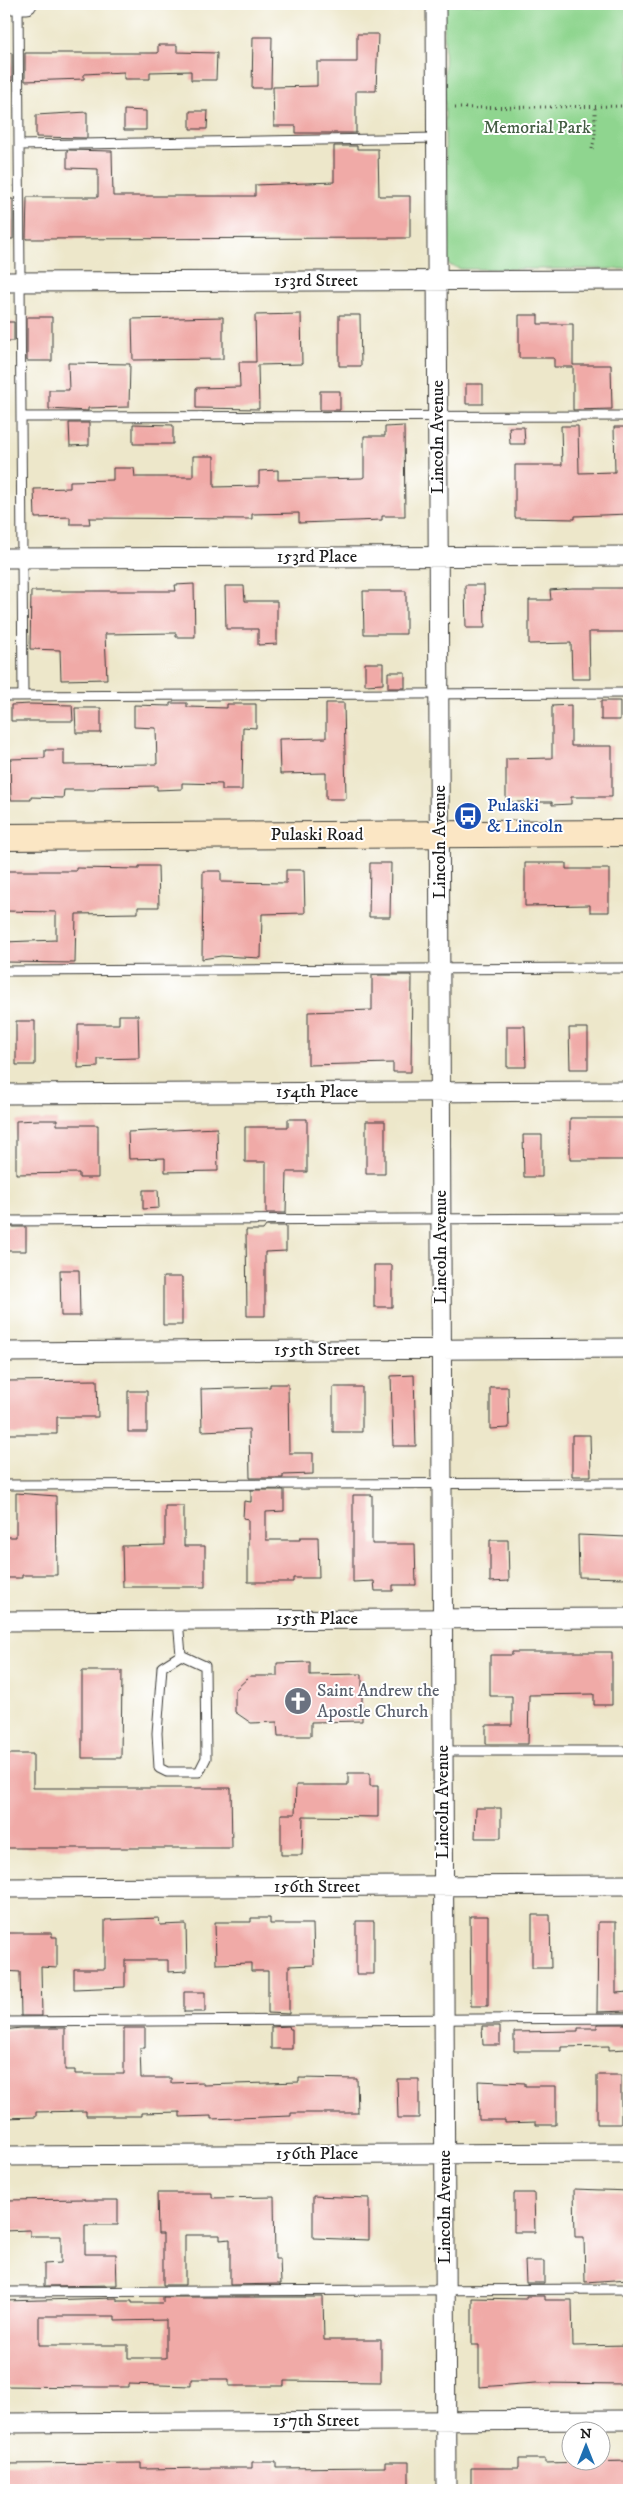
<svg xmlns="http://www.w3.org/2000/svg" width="633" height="2494" viewBox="0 0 633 2494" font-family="'IM FELL DW Pica',serif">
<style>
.green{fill:#8fd58f;stroke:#567856}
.building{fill:#f0aaa7;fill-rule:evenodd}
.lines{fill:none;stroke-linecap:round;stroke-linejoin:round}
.lane-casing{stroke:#3b3a36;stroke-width:11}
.street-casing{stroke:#3b3a36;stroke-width:21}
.secondary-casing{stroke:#3b3a36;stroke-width:28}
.path{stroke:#3b3a36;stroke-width:3;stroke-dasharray:1 4;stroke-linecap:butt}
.lane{stroke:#fff;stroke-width:9}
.street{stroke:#fff;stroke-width:19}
.secondary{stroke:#fbe6c4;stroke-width:26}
.labels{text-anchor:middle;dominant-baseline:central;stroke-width:4;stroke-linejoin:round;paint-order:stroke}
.park-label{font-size:18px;fill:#445d44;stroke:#fff}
.street-label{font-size:18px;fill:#1c1c1c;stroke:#fff}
.transit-label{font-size:18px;fill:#164399;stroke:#fff;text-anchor:start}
.worship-label{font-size:18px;fill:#5b616d;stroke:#fff;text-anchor:start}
</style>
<rect width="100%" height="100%" fill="#fff"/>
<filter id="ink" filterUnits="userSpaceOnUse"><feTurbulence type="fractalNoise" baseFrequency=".02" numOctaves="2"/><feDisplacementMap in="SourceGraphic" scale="10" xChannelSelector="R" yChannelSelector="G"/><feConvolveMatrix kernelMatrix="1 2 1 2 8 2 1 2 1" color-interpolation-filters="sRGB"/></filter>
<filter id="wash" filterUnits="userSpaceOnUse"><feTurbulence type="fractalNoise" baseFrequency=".0096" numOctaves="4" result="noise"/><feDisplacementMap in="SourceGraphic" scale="20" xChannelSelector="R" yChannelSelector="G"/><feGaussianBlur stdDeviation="1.12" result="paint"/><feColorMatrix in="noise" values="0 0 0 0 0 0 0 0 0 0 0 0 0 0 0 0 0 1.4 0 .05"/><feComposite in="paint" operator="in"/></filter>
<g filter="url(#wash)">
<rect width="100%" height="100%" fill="#ede7ca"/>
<!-- green -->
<path class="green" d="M444,4h185v265h-168l-12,-4 -3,-6z"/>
<g id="blocks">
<!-- building -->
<path class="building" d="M357,34h21l-2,57h-20v42h-60v-7h-22l-1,-39 44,-1v-24h40z
M253,37h19l-1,51h-19z
M158,45h19v7l40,1 -1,27h-25v-9l-41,1v7h-26v-7l-40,2v5l-59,2v-28h133z
M4,53h8v28h-8z
M124,110l22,1v19h-22z
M190,111h18l-1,18h-17z
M87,112v26l-51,-1v-22z
M334,146h23v3h21l1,47h31v42l-384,1 1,-42h71v-28l-31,-1v-18l45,1 1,45h142v-11l79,-3z
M4,199h9v40h-9z
M301,314l1,50 -44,1 1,44 -63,-1v-20l44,-1 -1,-25h17l-1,-47z
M339,315h21l1,51h-22z
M519,315h19v9h35v41h38l1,44 -39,1v-43h-19v-9h-35z
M27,317h25v44h-25z
M223,317v42l-90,1 -1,-41z
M4,322h10v19h-10z
M68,363l62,1 -1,43 -41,1v3l-39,-2v-19h20z
M466,384h17v20h-17z
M320,391h20v19h-20z
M69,423h20v22l-19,1z
M133,424l40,1v19h-40z
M404,426l1,90h-23v4l-83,3v-10l-47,1v5l-163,-1 1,6h-20v-7l-35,1 -1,-29 36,-1v-7l43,-1v-12h21l1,9h58v-21h21v31l45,-1v-15l19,-1v10l84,-2 2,-1v-41h21v-9z
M561,426h17l1,47 36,-1 -1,-45h15v87l-54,2v3l-60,-1v-53h47z
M509,427h15l1,17h-15z
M194,584l1,53h-19v-4l-71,1 2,45 -46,1 -1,-30 -30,-1 1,-58h145l-1,-6z
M465,585h19l1,43h-19z
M225,586h19l1,15h32v43l-19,1v-16h-32z
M572,588h57v44h-40l1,47h-18l-1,-36 -42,1v-44h22l-1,-10z
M363,591h43v43h-42z
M365,663h18v21l-18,1z
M388,672h17v16h-17z
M601,701h19v19h-19z
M170,703h17v4l40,1v-4h29v24l-13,-1 -1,63h-20v-6l-40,-1v6l-25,1v-4l-57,1 -6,3h-30l-1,8 -32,-1v3h-20l-1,-41 35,-1v-8h19v15l93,-1 -1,-36 -22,-1v-22l36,1z
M326,703h18l2,96h-20v-26l-46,1 -1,-35 47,-1z
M30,704l42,1 1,16h-62v-16z
M571,705v41h41v51h-41v7l-19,1v-3h-46v-43l46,-1v-52z
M75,708h26v25h-25z
M370,863h21l-1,54h-21z
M525,863h41v6h43v43h-19v-7l-65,1z
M139,866h19l1,41h-21v6l-62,1 -1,49 -71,-1v-20l52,-2v-28l-52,-1v-40h72v-3l63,1z
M286,870h18l1,43 -43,1 -1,44 -40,-2 -19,3 1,-88h18v11l65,1z
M372,975h40l-1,97h-18v-9l-85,2v-53l64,-2z
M119,1015h19l1,43 -41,1v8l-20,1v-44h41z
M16,1021h19v44h-19z
M507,1026h18l1,41h-19z
M569,1028h19v41h-18z
M570,1118h59v42h-59z
M288,1119h19v53h-20l-1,41h-20v-51h-21v-35h43z
M38,1120h19v5h41v53h-19v-5l-63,1v-53z
M366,1121h19v53h-19z
M217,1128l1,43 -53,1v-14l-36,1 -1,-27z
M523,1135h19v42h-18z
M143,1190h15l1,18 -16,1z
M266,1226h20v25l-21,1v64h-18l-1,-86h17z
M4,1227h22v24h-22z
M374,1265h18v42h-18z
M60,1270h19l1,46h-19z
M163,1277h19v48h-19z
M414,1375l2,71h-23l-2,-70z
M97,1380l1,37h-41v17h-50v-53z
M270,1384h18l1,69h24v21l-30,1v3h-33l-1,-49 -47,2 -1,-42 69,-2z
M333,1387h29v45h-29z
M490,1387h18l1,41 -19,1z
M128,1391h19v41h-19z
M572,1435h18l1,41h-19z
M251,1490h33v21l-18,1v28h34v-3h18l1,41h-26v4h-45v-63l-5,-1 1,-17 7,1z
M16,1493l40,3 1,79h-35v3h-18v-41h12z
M353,1495h19v49h43l1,41h-23v6h-18l-1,-10 -21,1z
M165,1506h19v40h21v41h-82l-1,-41 43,-1z
M578,1535l49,2 1,41 -49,-1z
M490,1540h18l1,41 -19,1z
M512,1652h100v53h-18v-11l-65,1 -1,49h-42v-19h26v-29h-22v-41h22z
M310,1662v13l52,-1v47l-51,1v14h-33l-1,-14 -26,1 -16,-11v-22l15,-14h27v-13z
M82,1671h40l-1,87h-39z
M4,1754h29v34h198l1,60h-228z
M348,1773h22v13h8v31l-75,-1 -1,39h-21v-41h14l1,-29h52z
M476,1808h25v30h-26z
M532,1915h18l1,53h-19z
M470,1916h18v90h-17z
M159,1918l1,7 26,-1 1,47 -19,1v-12h-43v27l-51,2v-20h31v-49z
M251,1918h19v6h43l1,41 -25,1v48l-21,-1v-42h-17v-8l-35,1 -1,-42h36z
M356,1921h18v53h-18z
M598,1922h18v71l13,-1v19l-32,1z
M4,1933h48v4h5v31l-16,-1 1,49h-21l-1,-44 -16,-1z
M184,1992h21v20h-21z
M597,2024h29l1,25 -18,1v-4l-48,1v4h-47v-19l64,-1v-3h19z
M289,2026l1,3h2v20h-21v-22z
M482,2026h18v19h-17z
M21,2028h44v42h10v4h49v-46h21v20h-5l1,30h30v5l32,-1v3l96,-3v-4l58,1 1,34h-67v3l-80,3v-3l-31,1v-5l-39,1v3h-55v-5l-50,1v5l-32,1v-88z
M597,2075h24v49h-24z
M397,2079h22v39h-21z
M478,2081l47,2v3h31v39h-20v-3l-31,1v-3h-26z
M574,2189l55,2v88l-44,3 -1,-45h-9z
M157,2193h55v5l62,-1 1,62h5l1,25 -51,1v-46l-10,1v-5h-35v50h-22v-51h-5z
M514,2193h20l1,39h-21z
M313,2196l56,2v42l-56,-2z
M85,2199v1h33v25h-33v29h31l1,31 -73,1v-22l17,-1v-27h-31v-6l-26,1v-31z
M525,2261h19v22h-18z
M526,2296h19v4h27l1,46 55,-1v39l-92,-1 -57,4v-42h-7v-47l54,1z
M163,2297h160l1,43h57v42l-97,-1v5h-55v-7h-38v7l-62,-2v3h-31l-94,-1v-85l113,-3v3h15v2h31zM39,2316h76v5l51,-1v38h-38v-13h-89z
M519,2459h26v4l84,-2v29h-158v-22h48z
M252,2462h24v6l109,-1v-5h24v28h-405v-26l137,-1v6l69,-1h42z"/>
</g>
</g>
<g filter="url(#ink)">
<use href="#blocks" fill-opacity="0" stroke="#3b3a36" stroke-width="1"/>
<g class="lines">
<!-- lane casing -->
<g class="lane-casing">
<path id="lane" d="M18,4l5,692
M19,145l418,-7
M21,417l608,-1
M4,696l625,-3
M4,971l625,-3
M4,1221l625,-3
M4,1485l625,-2
M178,1620l3,35
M181,1655l24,11 1,92 -7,14h-32l-8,-4 -2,-35 5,-66z
M443,1751h186
M4,2022l625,-4
M4,2292l625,-3"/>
</g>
<!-- street casing -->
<g class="street-casing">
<path id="street" d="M4,4h23
M436,4l10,2486
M4,282l625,-2
M4,558l625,-2
M4,1094l625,-3
M4,1352l625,-4
M4,1621l625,-3
M4,1888l625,-3
M4,2156l625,-3
M4,2423l625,-3"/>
</g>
<!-- secondary casing -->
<g class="secondary-casing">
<path id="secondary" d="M4,837l625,-4"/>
</g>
<!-- path -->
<path class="path" d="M455,108l174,-2
M592,149l3,-13v-30"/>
<!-- lane -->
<use href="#lane" class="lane"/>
<!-- street -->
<use href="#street" class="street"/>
<!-- secondary -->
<use href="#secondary" class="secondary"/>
</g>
</g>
<!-- icons -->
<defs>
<g id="bus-disc" transform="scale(1.4375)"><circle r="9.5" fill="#1a4fb4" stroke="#fff"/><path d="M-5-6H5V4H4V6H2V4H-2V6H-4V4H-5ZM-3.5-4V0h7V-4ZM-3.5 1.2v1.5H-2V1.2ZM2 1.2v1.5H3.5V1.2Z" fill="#fff"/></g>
<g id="church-disc" transform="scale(1.4375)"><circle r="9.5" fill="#6b7280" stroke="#fff"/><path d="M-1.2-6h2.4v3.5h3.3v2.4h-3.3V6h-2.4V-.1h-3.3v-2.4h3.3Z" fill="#fff"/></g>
</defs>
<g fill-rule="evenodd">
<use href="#bus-disc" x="468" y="816"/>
<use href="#church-disc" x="298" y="1701"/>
</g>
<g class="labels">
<!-- park labels -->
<g class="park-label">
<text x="537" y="128">Memorial Park</text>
</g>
<!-- street labels -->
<g class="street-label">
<text x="316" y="281">153rd Street</text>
<text transform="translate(438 437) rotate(-90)">Lincoln Avenue</text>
<text x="317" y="557">153rd Place</text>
<text x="317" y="835">Pulaski Road</text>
<text transform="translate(440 842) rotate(-90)">Lincoln Avenue</text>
<text x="317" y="1092">154th Place</text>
<text transform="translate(441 1247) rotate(-90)">Lincoln Avenue</text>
<text x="317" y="1350">155th Street</text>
<text x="317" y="1619">155th Place</text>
<text transform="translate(443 1802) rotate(-90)">Lincoln Avenue</text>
<text x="317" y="1887">156th Street</text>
<text x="317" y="2154">156th Place</text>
<text transform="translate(445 2207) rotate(-90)">Lincoln Avenue</text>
<text x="316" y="2421">157th Street</text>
</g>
<!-- transit labels -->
<g class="transit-label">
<text x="487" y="806">Pulaski<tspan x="487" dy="21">&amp; Lincoln</tspan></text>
</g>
<!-- worship labels -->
<g class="worship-label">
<text x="317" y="1691">Saint Andrew the<tspan x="317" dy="21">Apostle Church</tspan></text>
</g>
</g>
<!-- margin -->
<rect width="633" height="2494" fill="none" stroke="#fff" stroke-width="20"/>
<!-- north arrow -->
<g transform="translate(586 2446)"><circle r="24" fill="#ffffff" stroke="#a4a4a4"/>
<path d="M0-4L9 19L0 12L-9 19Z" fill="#1f6fb2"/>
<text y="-8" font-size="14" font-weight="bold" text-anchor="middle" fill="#1c1c1c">N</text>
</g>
</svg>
